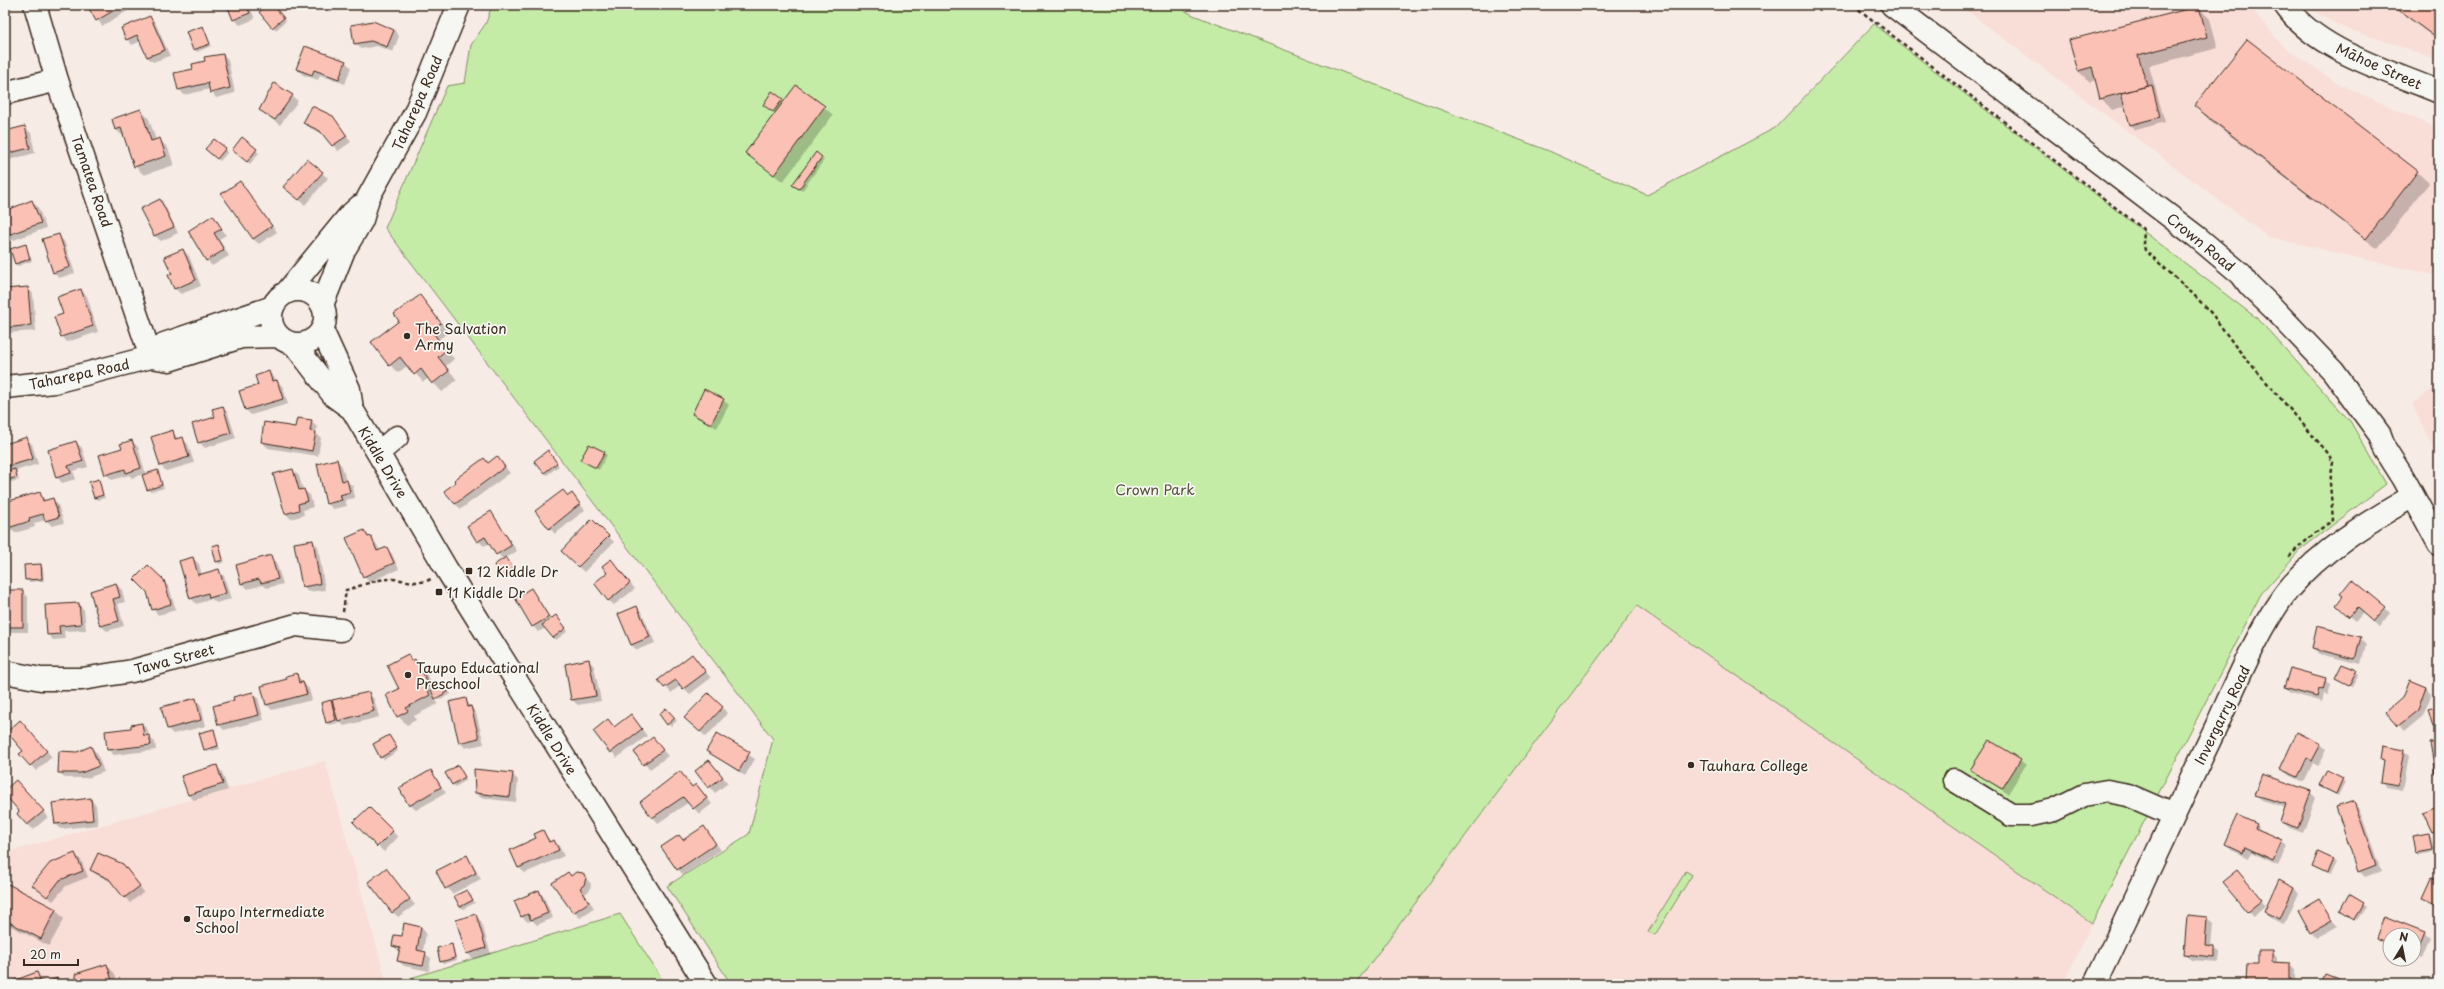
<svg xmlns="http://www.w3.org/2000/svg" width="2444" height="989" viewBox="0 0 2444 989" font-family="'Playpen Sans',sans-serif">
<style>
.built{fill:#f8ded7}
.green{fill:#c5eca7;stroke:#808b62}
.shadow{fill:#0003}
.building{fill:#fcc1b5;stroke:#3b2a1e}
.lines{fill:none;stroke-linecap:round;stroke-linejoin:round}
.minor-casing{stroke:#3b2a1e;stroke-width:25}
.path{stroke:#3b2a1e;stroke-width:2.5;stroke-dasharray:4 3;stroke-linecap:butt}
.minor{stroke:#f6f6f2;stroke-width:22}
.poi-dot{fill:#3b2a1e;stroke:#f6f6f2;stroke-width:1.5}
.labels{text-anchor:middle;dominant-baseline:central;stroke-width:3.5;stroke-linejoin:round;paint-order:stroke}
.street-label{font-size:14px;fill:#3b2a1e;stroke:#f6f6f2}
.poi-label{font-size:14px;fill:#3b2a1e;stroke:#f6f6f2;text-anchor:start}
.park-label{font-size:14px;fill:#575139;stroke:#f6f6f2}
</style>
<rect width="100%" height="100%" fill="#f7ebe6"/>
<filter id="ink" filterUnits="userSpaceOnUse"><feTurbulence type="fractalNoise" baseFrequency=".025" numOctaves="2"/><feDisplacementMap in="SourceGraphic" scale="8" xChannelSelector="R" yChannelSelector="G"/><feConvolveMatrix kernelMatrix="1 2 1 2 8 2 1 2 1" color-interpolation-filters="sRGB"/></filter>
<g filter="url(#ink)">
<!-- built -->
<path class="built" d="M1959,5h293l4,9 27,32 54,37 102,46v142l-6,4 -165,-38z
M2309,5h130v57l-36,-15 -59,-19 -22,-12z
M2439,384v77l-27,-57z
M1637,606l455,317 -29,61h-708z
M325,761l62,223h-382v-131z"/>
<!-- green -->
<path class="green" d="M492,5h683l18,10 356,136 98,44 128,-67 99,-104 385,296 91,101 36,63 -87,67 -38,43 -169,329 -455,-317 -282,378h-624l-64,-98 82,-52 24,-95 -388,-511 62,-142 18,-3 6,-38 15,-22z
M1686,871l6,4 -37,60 -7,-3z
M620,914l45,70h-274z"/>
<!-- shadow -->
<path class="shadow" d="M88,5h41l2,4 -29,17z
M142,5h26v1l-21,4z
M228,5h21l6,14 -15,6 -6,-6z
M269,5h3l14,16 -10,9 -16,-18z
M365,5h8l-1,3z
M2395,5h44v36l-36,-27z
M2198,7l12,12 8,29 -69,18 16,56 -29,8 -6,-6 -4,-18 -14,4 -11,-12 -5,-18 -6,2 -12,-11z
M150,17l5,5 15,34 -17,6 -6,-5 -6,-16 -9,4 -5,-6z
M202,27l9,19 -14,6 -3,-3z
M394,30l5,6 -6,16 -16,-6 -16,3 -6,-6z
M5,36l2,18h-2z
M2247,40l170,132 12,11 -51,66 -171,-131 -11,-12z
M223,55l5,5 7,33 -19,5 -6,-9 -26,6 -5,-6 15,-20z
M345,62l6,5 -6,17 -25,-9 -2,5 -15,-5 -6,-6z
M292,96l6,5 -18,24 -20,-15z
M782,100l2,2 40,5 9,8 -50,67 -37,-29 30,-39 -9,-7z
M141,110l8,9 7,21 3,-1 9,9 6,17 -30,10 -9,-9 -10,-28 -9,-8 -3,-10z
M333,117l18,25 -13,9 -13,-16 -15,-7 -5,-6z
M25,128l6,5 4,20 -30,8v-29z
M242,139l17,14 -9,11 -14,-12z
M214,140l14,12 -8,9 -11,-9z
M816,153l8,7 -22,31 -7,-4z
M322,173l6,5 -23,27 -15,-13z
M240,182l37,50 -18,12 -6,-5z
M160,200l5,6 13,27 -17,8 -6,-5 -14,-27z
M32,202l6,5 8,21 -35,13 -6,-7v-22z
M213,217l13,18 -7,4 10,17 -17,10 -5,-6z
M58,235l6,6 11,32 -16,5 -5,-6z
M25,245l7,16 -14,5 -3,-3z
M183,250l6,6 12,30 -20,8 -6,-5 -6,-13 4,-1z
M28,288l5,6 3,37 -31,2v-22h3z
M81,290l6,6 11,36 -31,10 -5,-6 2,-21z
M419,296l30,36 -10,7 15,20 -8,7 11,14 -15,12 -13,-14 -6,4 -15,-17 -10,8 -8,-8 10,-44z
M269,372l14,15 5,17 -37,11 -5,-5z
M723,400l6,5 -12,23 -18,-9 -6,-5z
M222,407l6,6 8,25 -31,10 -6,-6z
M311,421l6,6 -1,6 5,5 -3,18 -50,-8 -6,-6z
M172,431l7,9 3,-1 6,5 6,19 -28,8 -5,-5z
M26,439l6,5 6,20 -23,7 4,9 -12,3 -2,-2v-36z
M132,441l6,6 8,28 11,-4 7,17 -14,4 -7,-18 -11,4 -3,-3 -17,5 -6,-6 17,-25z
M76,442l6,6 6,19 -15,4 3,8 -14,4 -5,-6z
M604,453l3,2 -8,15 -15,-8z
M550,454l9,12 -12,9 -2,-2z
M497,457l13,16 -49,36 -6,-5 29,-45 5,5z
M337,460l5,6 4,15 7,5 2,12 -10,2 2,6 -14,3 -6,-6z
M293,470l6,6 4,14 7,5 3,12 -10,3 1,5 -13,4 -6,-6z
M98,480l7,18 -8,2 -2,-2z
M40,493l6,8 7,-2 5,6 6,18 -12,3 -6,-6 -12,3 1,4 -20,6 -6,-6 -4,-24z
M572,494l13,16 -30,24 -19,-22z
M491,512l26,39 -11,7 9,13 -11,7 -2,-2 1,-16 -13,-17 -6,3 -6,-5z
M592,520l22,22 -30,30 -22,-21z
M364,531l12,12 4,8 6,-3 6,6 7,15 -30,13 -5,-6z
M312,541l6,5 7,44 -17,2 -6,-6z
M218,545l7,17 -6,2 -2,-3z
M271,556l5,6 7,22 -16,4 -4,-3 -15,4 -6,-6z
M193,558l6,6 3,11 16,-5 6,6 7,23 -15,4 -4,-4 -16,5 -5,-6z
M611,560l24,29 -21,16 -6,-5z
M41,565l2,3 1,13 -15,1 -3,-3z
M148,566l21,21 7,23 -18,5 -5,-6z
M116,584l6,6 3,12 -7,2 6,22 -17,5 -6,-5 -10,-35z
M531,590l20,29 7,-1 10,13 -12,9 -10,-12 -8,4 -5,-6z
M5,591h17l6,6v35h-19l-4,-4z
M79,604l5,6 2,20 -22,1 1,8 -12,1 -5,-6z
M2337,605l48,3 5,5 -11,14 -16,-14 -7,8z
M637,607l5,6 13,30 -18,7 -6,-5z
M2360,638l6,6 -5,20 -42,-10 -6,-6z
M408,655l16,14 11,20 9,-5 7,10 -12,6 -5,-4 4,8 -24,12 2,4 -9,5 -9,-9z
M692,655l19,23 -21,16 -9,-9 -10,8 -11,-13z
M589,661l5,5 7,35 -23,4 -6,-5z
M2356,671l3,3 -7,13 -16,-9z
M296,674l13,15 3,11 -40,10 -6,-6z
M2325,679l6,6 -3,10 -4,-1 -2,8 -31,-9 -6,-5z
M2409,681l17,6 6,6 -9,23 -18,15 -18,-19 16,-14z
M252,693l6,5 6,22 -40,10 -5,-5 -5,-18 22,-6z
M369,693l5,6 5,18 -35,9 -7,-7 1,4 -9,2 -2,-3 4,-20 4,3z
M708,694l20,19 -22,24 -20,-19z
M465,699l11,14 8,31 -19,4 -5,-6z
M196,700l5,5 5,21 -33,8 -5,-5z
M2439,707v21l-3,1 -2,-3z
M666,709l11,12 -6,5 -3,-2z
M608,720l7,7 21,-6 11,15 -30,22 -23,-27z
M142,724l6,6v6l7,6 1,8 -42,5 -6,-5 24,-21z
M26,727l26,30 -16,14 -15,-17 3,-3z
M213,731l7,18 -13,3 -2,-3z
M717,734l38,25 -10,17 -38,-25z
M389,736l9,15 -14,9 -3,-3z
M653,739l15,17 -18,13 -6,-5z
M2320,744l6,6 -8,16 -5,-3 -9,19 -17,-8 -6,-6z
M91,747l6,6 7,19 -17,6h-22l-6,-6z
M2403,751l6,5 -6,34 -17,-3 -5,-6 3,-19 -3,-3z
M2020,760l6,5 -18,29 -36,-24z
M709,761l19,22 -13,10 -19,-22z
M217,766l5,6 6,18 -34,10 -6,-5z
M458,767l9,13 -12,7 -2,-3z
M431,771l15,22 -30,17 -6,-5z
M2327,772l18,10 -7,14 -18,-10z
M680,773l13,14 8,4 11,13 -13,10 -10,-12 -31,21 -17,-21z
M512,774l6,6 -2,22 -35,-4 -5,-5z
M22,787l26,30 -15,13 -15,-16 2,-3 -15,-17v-3z
M2310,792l6,6 -13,35 -16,-6 -6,-6 5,-13 -25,-8 -5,-6z
M90,799l6,6 2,20 -37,4 -5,-5z
M2354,802l5,6 22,63 -16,6 -6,-6z
M2439,807v30l-6,-5 -8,-19z
M369,808l29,29 -14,15 -30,-30z
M2256,825l5,7 20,9 6,5 -9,19 -27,-13 -2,6 -18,-8 -6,-6z
M704,828l17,22 -38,25 -5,-6 6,-28z
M543,831l8,11 3,-1 5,5 5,10 -39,17 -6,-5 -8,-17 26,-12z
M2428,834l3,2 3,16 -16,3 -2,-3z
M75,854l6,6 7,17 -22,9 -13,15 -14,-11z
M467,856l14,23 -29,15 -15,-22z
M2332,860l3,2 -6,13 -16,-9z
M123,865l21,27 -14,11 -16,-20 -17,-8 -6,-5z
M386,869l29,36 -17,12 -5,-5z
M2237,871l29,35 -13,11 -6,-6z
M568,873l4,4 10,-3 9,10 -1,6 -5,4 9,14 -14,10 -6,-6z
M2279,881l15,6 5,6 -14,31 -15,-6 -5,-6z
M2439,882v26l-15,-10z
M8,885l48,25 8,9 -15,27 -44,-23v-32z
M467,891l8,12 -12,6 -8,-12z
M538,891l6,6 9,21 -16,7 -5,-5 -4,2 -6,-5 -7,-16z
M2320,899l18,27 -22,12 -5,-6z
M2363,904l3,3 -9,13 -16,-10z
M475,915l6,6 10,33 -18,5 -6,-6z
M2188,916l19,2 6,5 -2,24 9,5 -1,10 -28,-2 -6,-6z
M2384,917l40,16 6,5 -8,20 -8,-3v-20h-24v11l-13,-9z
M421,927l5,6 -3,19 8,6 -2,13 -25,-5 -6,-5 2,-9 -7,-6 9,-9z
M452,945l5,15 -13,4 -3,-3z
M2271,952l6,6v5l13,1 5,5 2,15h-47l-3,-2 12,-18z
M107,965l8,9 3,10h-39z
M37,973l9,10 11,-3 4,4h-56z"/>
<!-- building -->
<path class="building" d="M87,5h36l-27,16z
M227,5h19l4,8 -17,7z
M267,5h6l11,13 -12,10 -13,-16z
M2394,5h45v35l-46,-34z
M2199,6l8,31 -69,18 9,31 -47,13 -8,-32 -14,4 -9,-31z
M150,16l15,34 -18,7 -10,-22 -11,5 -5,-12z
M373,21l21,9 -7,17 -16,-6 -17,3 -3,-19z
M203,26l7,18 -17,6 -7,-18z
M2247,39l171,132 -52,68 -172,-133z
M305,46l41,15 -7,18 -25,-9 -2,5 -16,-6z
M223,54l7,34 -20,5 -2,-10 -30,7 -4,-17 19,-4 -1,-5 13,-3 -1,-4z
M274,83l19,12 -18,25 -16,-10z
M796,85l29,21 -51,69 -29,-22z
M2152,85l8,32 -30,8 -9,-32z
M772,91l11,8 -10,13 -10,-7z
M312,106l21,10 14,20 -15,10 -12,-15 -17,-8z
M141,109l10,32 9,-3 6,18 -32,11 -13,-39 -6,2 -3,-11z
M25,126l5,22 -25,6v-23z
M242,137l15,12 -10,13 -15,-12z
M214,139l12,9 -9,11 -12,-10z
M816,152l6,5 -23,32 -7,-4z
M307,159l16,13 -24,28 -16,-13z
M240,181l32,45 -19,13 -32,-45z
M160,199l14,28 -20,9 -14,-27z
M32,200l9,23 -36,13v-25z
M213,215l9,14 -8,4 10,17 -18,11 -18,-30z
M59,234l11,33 -17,6 -11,-34z
M26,244l4,15 -15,5 -5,-15z
M183,249l13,31 -22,9 -6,-14 4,-1 -8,-17z
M28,287l3,38 -26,3v-18h2l-2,-21z
M81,289l12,37 -32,11 -7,-20 9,-3 -6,-17z
M420,295l21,28 -10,7 15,20 -8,7 11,14 -17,13 -11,-15 -7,6 -14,-18 -11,9 -18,-24 28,-21 -5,-7z
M269,371l3,10 5,-1 6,19 -38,11 -6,-19 19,-6 -3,-9z
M704,389l20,10 -13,25 -19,-10z
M223,406l8,27 -33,10 -6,-19 23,-7 -3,-8z
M297,418l15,2 -2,11 6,1 -4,19 -51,-9 3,-20 31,5z
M173,430l2,9 8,-2 6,20 -29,9 -9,-29z
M27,437l6,22 -28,8v-23z
M132,440l9,28 -15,5 -1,-4 -20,6 -6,-20 23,-7 -2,-4z
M76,441l7,20 -15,5 3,7 -15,5 -8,-28z
M589,444l16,8 -9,16 -16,-8z
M548,450l9,13 -13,10 -10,-12z
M497,456l8,11 -50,37 -11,-13 12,-9 -2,-2 30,-22 4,5z
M337,459l5,22 5,-1 3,12 -10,3 2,5 -16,4 -9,-40z
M15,469l2,8 -12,4v-9z
M293,469l6,21 5,-1 4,12 -10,3 1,6 -14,4 -12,-40z
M158,470l4,15 -15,5 -5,-15z
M99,479l4,16 -9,3 -5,-16z
M563,490l5,6 4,-3 8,11 -31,25 -14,-18z
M40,492l3,9 10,-3 6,19 -14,4 -2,-7 -14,4 1,3 -22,7 -3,-11v-15z
M491,511l21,34 -16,10 -11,-18 -8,5 -10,-16z
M592,519l17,17 -31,31 -17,-16z
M364,530l4,7 3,-1 6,15 10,-4 7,16 -31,14 -17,-39z
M313,540l7,44 -18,3 -8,-44z
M219,544l4,16 -7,2 -4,-16z
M271,555l7,24 -17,4 -2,-4 -18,5 -5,-19z
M193,557l5,18 21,-6 7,24 -17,5 -1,-5 -18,6 -11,-38z
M506,557l8,12 -13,8 -7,-12z
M611,559l19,24 -22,18 -14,-18 13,-10 -5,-7z
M41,564l1,15 -17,1 -1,-15z
M148,565l16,15 7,24 -19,6 -5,-18 -13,-13z
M2352,579l34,28 -13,15 -16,-14 -8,9 -13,-12 7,-9 -3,-2z
M116,583l4,14 -7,2 6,22 -19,5 -10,-35z
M531,588l18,29 -17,10 -17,-29z
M5,590h18v37h-18z
M79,603l2,21 -22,2 1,8 -13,1 -2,-30z
M637,606l13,31 -19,8 -13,-31z
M556,615l10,13 -13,10 -11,-13z
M2317,626l44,11 -6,22 -43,-11z
M408,654l4,7 3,-2 15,27 -4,1 4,8 -24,13 2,3 -11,6 -11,-22 13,-6 -12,-24z
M692,654l14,18 -23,17 -7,-9 -12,8 -6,-8z
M589,659l7,37 -25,4 -6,-36z
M2342,664l15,6 -8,15 -14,-7z
M2290,668l36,10 -3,12 -4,-1 -2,8 -33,-9z
M297,673l2,10 4,-1 4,12 -41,11 -5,-19 26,-7 -1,-3z
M2409,680l17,7 -8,23 -20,16 -12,-14 16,-14z
M444,682l5,9 -14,8 -4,-9z
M253,692l6,23 -41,10 -5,-19 21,-6 -1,-3z
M369,692l5,19 -36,10 -6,-21z
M708,693l15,14 -23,25 -16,-14z
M196,698l5,22 -34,9 -6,-22z
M466,698l2,9 3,-1 8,32 -20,5 -10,-41z
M331,700l5,20 -10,3 -5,-20z
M2439,706v19l-6,2 -5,-18z
M666,708l9,10 -8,7 -8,-11z
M631,714l11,15 -32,24 -17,-22 15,-12 6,8z
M20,720l27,31 -17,15 -11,-12 4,-3 -16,-19z
M142,723l2,13 5,-1 2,10 -44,5 -2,-19 26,-3v-3z
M214,729l4,17 -14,4 -5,-17z
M2297,732l24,12 -9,17 -5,-3 -9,19 -18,-8z
M717,733l33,19 -11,19 -33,-20z
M389,735l8,13 -17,10 -7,-14z
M653,737l10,13 -20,15 -9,-13z
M1989,740l32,19 -19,30 -32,-19z
M2439,742v30l-4,1 -5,-30z
M91,746l8,20 -18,7h-23l1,-22 18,1z
M2382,746l22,4 -6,35 -18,-3 3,-22 -3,-1z
M709,760l14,17 -15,11 -13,-17z
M217,765l6,19 -35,11 -7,-19z
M458,765l7,12 -13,8 -7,-12z
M474,769l39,4 -3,24 -35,-4z
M431,770l10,17 -32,19 -10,-18z
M2327,770l16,8 -7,16 -17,-8z
M680,771l12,16 4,-3 11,14 -14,11 -10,-12 -31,21 -12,-16z
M2262,774l49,17 -13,37 -18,-6 6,-18 -32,-9z
M16,780l28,31 -17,14 -10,-11 2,-3 -14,-16v-5z
M91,798l2,22 -38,4 -3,-21z
M2354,801l22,64 -18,7 -22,-65z
M2439,806v23l-7,3 -9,-19z
M369,807l24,24 -16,16 -24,-25z
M2237,815l20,9 -2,4 27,12 -9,20 -28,-13 -2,6 -19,-9z
M704,826l12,18 -39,26 -16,-23 18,-12 4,5z
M543,830l6,12 5,-2 5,10 -41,18 -8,-18 26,-12 -2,-4z
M2429,833l3,17 -17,3 -3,-17z
M2318,852l15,7 -6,14 -15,-7z
M75,853l8,18 -23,9 -13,17 -15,-12 18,-22z
M98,853l25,11 17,22 -16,12 -15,-19 -19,-9z
M467,855l9,18 -31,16 -9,-18z
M386,868l24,31 -18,14 -24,-31z
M2237,870l25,30 -15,12 -25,-30z
M568,872l3,4 5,-4 7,1 3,5 -2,7 -4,3 9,14 -16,11 -21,-30z
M2432,878l7,3v24l-16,-7z
M2279,879l15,8 -14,32 -16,-7z
M8,884l48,25 -15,30 -36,-19v-31z
M467,890l6,10 -13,7 -6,-11z
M539,890l9,23 -17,7 -3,-6 -7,3 -7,-16z
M2349,894l15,9 -10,16 -14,-9z
M2320,898l13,22 -23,13 -12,-22z
M476,914l10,34 -20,6 -10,-34z
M2187,915l20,2 -2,28 9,1v11l-30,-3z
M2384,916l41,16 -9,22 -2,-1v-18h-24v8l-14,-5z
M404,923l17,4 -4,23 9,2 -3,14 -26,-5 3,-13 -8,-2 2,-11 8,1z
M452,944l3,14 -15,4 -3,-14z
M2258,951h14v11l18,1v15h2v6l-46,-2 1,-19h11z
M107,964l6,20h-35l-3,-10z
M37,972l5,12 15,-6 2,6h-54z
M2325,974l26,10h-30z"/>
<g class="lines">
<!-- minor casing -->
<g class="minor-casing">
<path id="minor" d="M35,5l22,75 94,277
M1892,5l305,232 44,37 9,12 24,23 59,62 47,64 5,14 19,30 35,65
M2285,5c31,46 105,66 154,87
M5,93l52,-13
M271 317a27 27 0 1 1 54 0a27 27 0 1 1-54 0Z
M287,292l62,-76 11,-10
M322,305l22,-55 18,-30 6,-22 47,-85 44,-108
M322,330l27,59 3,20 95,161 259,414
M294,344l40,52 18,13
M151,357l13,-13 109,-37
M5,387l49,-5 97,-25 18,3 72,-23 37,-1
M378,453l19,-16
M5,672l36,7h41l50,-8 164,-46 45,5
M1954,780l57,35h20l23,-5 30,-15 23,-4 21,4 46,20
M2095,984c41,-85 80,-172 121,-257 19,-41 44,-102 72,-137 33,-40 80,-68 125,-94"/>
</g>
<!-- path -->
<path class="path" d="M1853,5l289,223 2,3 -1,12 2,7 48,44 19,20 24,33 91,105 6,10 -3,21 3,37 -18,13 -26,23 3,2
M343,612l3,-22c12,-3 33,-12 45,-11 13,0 27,7 40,0"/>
<!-- minor -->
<use href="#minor" class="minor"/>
</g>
</g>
<!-- markers -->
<g class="poi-dot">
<circle cx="407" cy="336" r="4"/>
<rect x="465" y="567" width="8" height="8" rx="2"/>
<rect x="435" y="588" width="8" height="8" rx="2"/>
<circle cx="408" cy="675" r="4"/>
<circle cx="1691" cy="765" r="4"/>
<circle cx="187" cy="919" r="4"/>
</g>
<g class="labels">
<!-- street labels -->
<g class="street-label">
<text transform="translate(2379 66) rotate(24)">Māhoe Street</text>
<text transform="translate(417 103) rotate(-66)">Taharepa Road</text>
<text transform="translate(92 181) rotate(71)">Tamatea Road</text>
<text transform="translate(2201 242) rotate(39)">Crown Road</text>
<text transform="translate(79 374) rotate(-12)">Taharepa Road</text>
<text transform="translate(383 462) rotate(59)">Kiddle Drive</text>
<text transform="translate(174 659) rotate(-15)">Tawa Street</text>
<text transform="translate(2222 715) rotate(-64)">Invergarry Road</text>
<text transform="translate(552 739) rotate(58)">Kiddle Drive</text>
</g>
<!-- poi labels -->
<g class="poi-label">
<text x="415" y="328">The Salvation<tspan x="415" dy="16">Army</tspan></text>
<text x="477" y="571">12 Kiddle Dr</text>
<text x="447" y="592">11 Kiddle Dr</text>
<text x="416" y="667">Taupo Educational<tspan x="416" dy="16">Preschool</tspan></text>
<text x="1699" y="765">Tauhara College</text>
<text x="195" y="911">Taupo Intermediate<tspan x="195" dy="16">School</tspan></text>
</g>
<!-- park labels -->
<g class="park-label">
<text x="1155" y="489">Crown Park</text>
</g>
</g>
<!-- margin -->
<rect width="2444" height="989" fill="none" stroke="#f6f6f2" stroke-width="20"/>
<rect x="10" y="10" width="2424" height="969" fill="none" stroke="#3b2a1e" stroke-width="1.5" filter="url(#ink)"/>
<!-- north arrow -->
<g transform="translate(2402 947) rotate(10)"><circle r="19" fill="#f6f6f2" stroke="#aba49d"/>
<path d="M0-3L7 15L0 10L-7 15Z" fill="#3b2a1e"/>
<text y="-6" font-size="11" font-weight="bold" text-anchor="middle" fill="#3b2a1e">N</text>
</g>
<!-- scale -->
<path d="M24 959v6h54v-6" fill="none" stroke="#3b2a1e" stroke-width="2"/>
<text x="30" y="959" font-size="12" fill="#3b2a1e" stroke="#f6f6f2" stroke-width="3" paint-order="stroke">20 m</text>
</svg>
